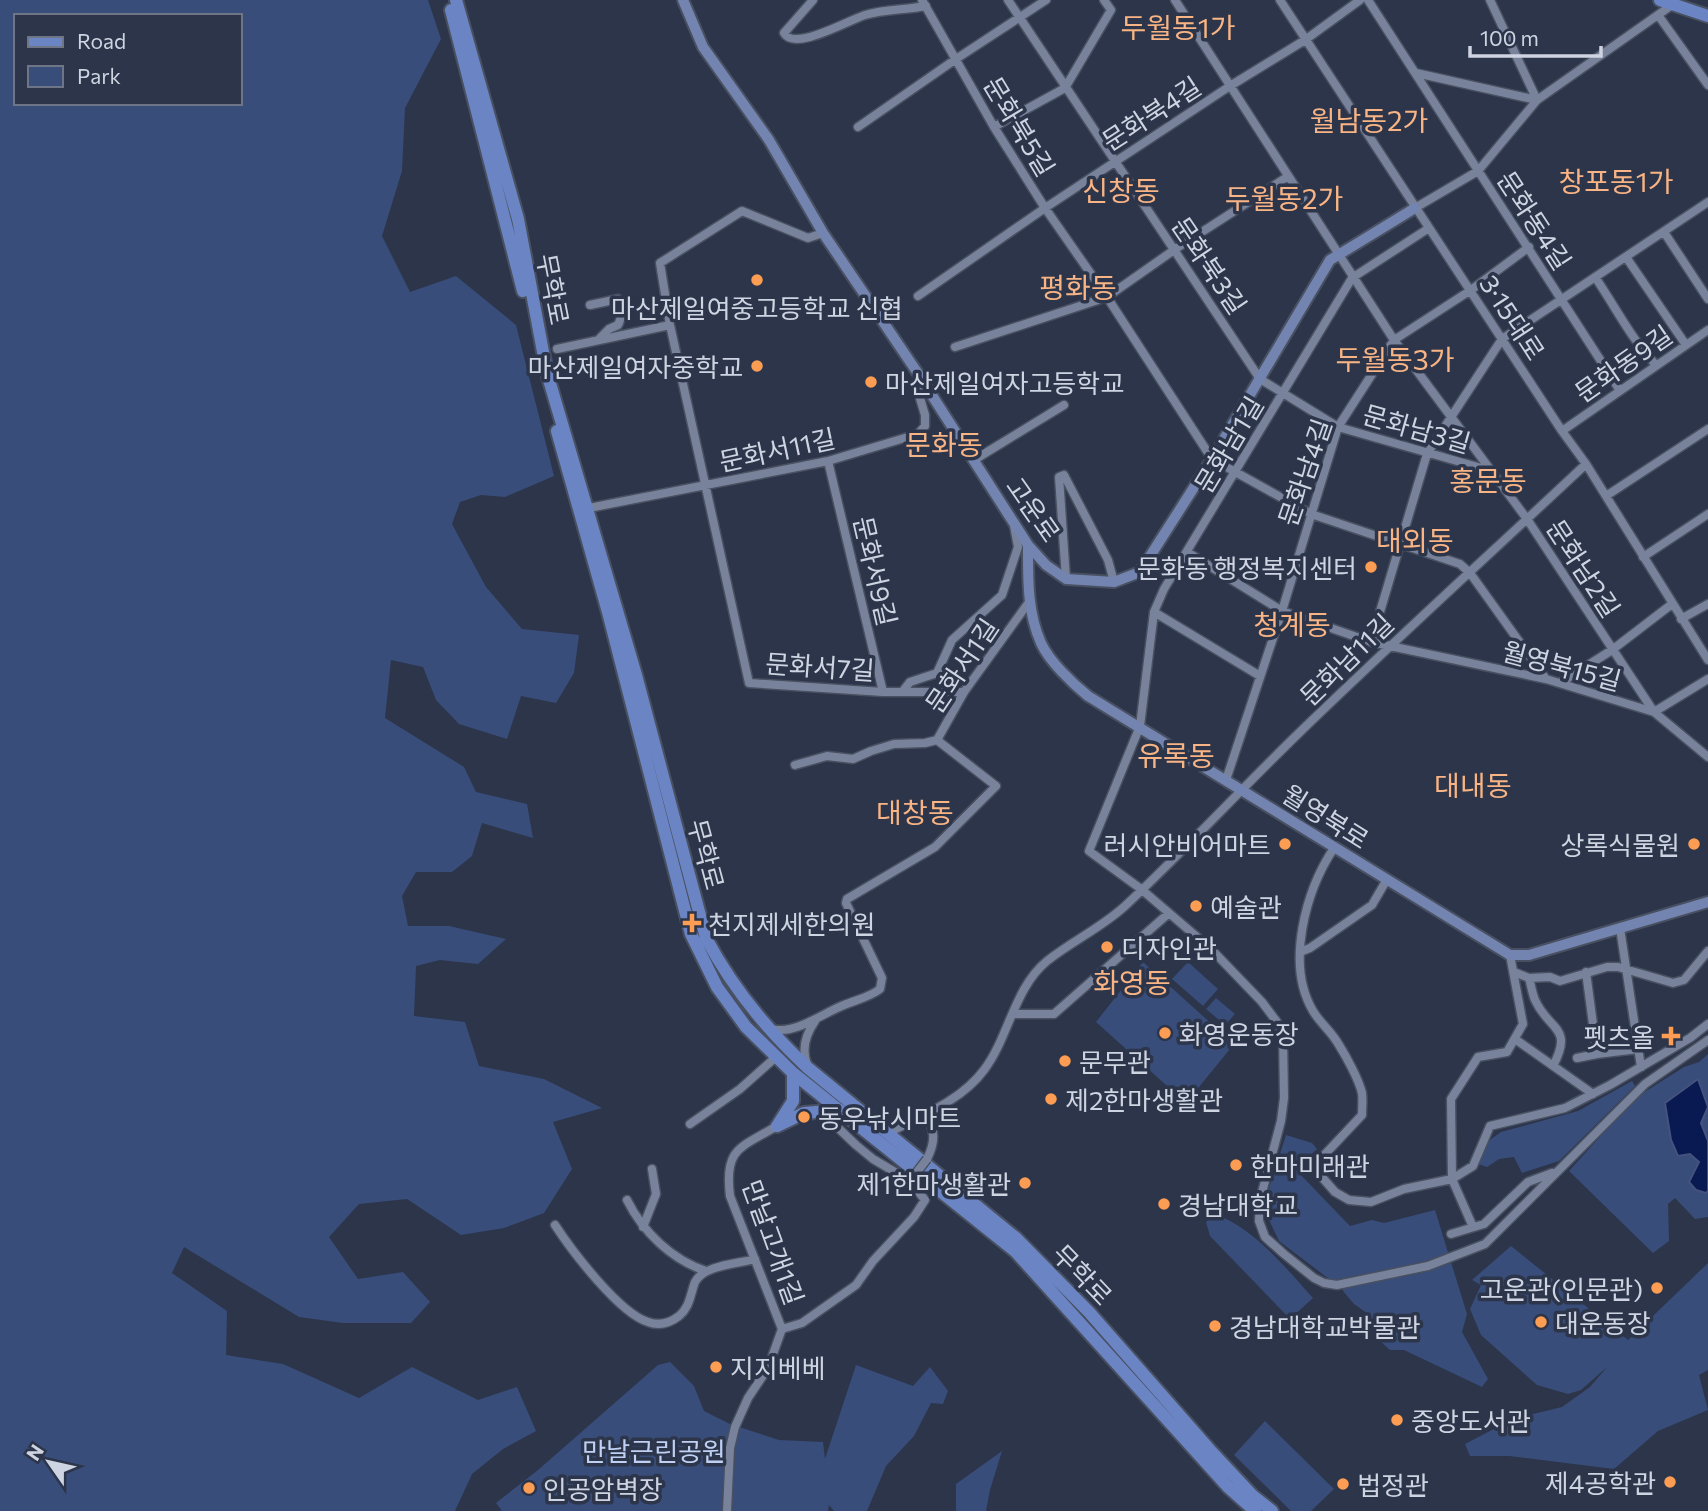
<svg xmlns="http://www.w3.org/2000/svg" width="1708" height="1511" viewBox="0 0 1708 1511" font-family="Commissioner,'Noto Sans KR',sans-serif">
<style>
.green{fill:#394d7a;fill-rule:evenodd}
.water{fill:#091a52;stroke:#44527d;stroke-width:2}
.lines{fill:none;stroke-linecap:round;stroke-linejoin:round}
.minor-casing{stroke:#485061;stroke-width:11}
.secondary-casing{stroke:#485061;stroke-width:14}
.primary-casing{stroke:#485061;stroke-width:16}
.minor{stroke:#78839b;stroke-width:8}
.secondary{stroke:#7284af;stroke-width:10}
.primary{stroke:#6b85c4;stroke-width:12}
.minor-bridge-casing{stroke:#485061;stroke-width:11;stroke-linecap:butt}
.minor-bridge{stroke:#78839b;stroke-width:8}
.poi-dot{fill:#fd9d54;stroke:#2c354a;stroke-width:2.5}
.labels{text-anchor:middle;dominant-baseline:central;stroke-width:7;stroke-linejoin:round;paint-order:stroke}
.street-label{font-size:26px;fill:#ced4e1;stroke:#2c354a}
.poi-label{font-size:26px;fill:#ced4e1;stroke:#2c354a;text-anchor:start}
.park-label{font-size:26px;fill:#bfd0f4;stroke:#2c354a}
.neighbourhood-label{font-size:28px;fill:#f8b485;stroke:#2c354a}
</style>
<rect width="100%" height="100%" fill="#2c354a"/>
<!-- green -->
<path class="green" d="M0,0h428l13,39 -36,69 -3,63 -20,65 28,56 46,-16 60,49 38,151 -49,21 -24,-2 -21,7 -8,22 34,63 36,42 57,6 -5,38 -18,30 -35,-7 -14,43 -48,-15 -23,-24 -13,-33 -32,-7 -6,58 79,49 12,25 51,12 6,34 -51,-15 -10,33 -20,16h-36l-14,24 6,30h41l57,13 -28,25 -38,-4 -24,6 -2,50 51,6 14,44 65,13 58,29 -49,14 19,47 -28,44 -40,15 -43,7 -54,-36 -48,5 -30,33 29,42 45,-7 27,30 -19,21h-68l-44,-6 -115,-70 -12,26 55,38 -1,44 57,9 76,34 53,-31 66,33 39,-13 19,44 -33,18 -31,25 -17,37h-455zM16,16h224v87h-224z
M1143,962l91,82 -48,59 -90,-81z
M1188,962l30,27 -15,17 -31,-27z
M1216,998l19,16 -10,11 -19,-16z
M1708,1054v163l-13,2 -20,-21 -7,6 1,37 -16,12 -84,-82 66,-73 49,-31 15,-5z
M1632,1081l3,5 -76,75 -37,12 -8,-16 -15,2 -12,8 -9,-3 9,-22 14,-10 77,-21z
M1286,1135l26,8 5,6 -21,21 54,56 22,-6 12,3 51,-13 32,104 -5,18 26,47 -6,8 -78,-37h-14l-11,-10 -8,-24 -17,-12 -11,-13 -2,-11 -12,-1 -50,-38 -16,-34z
M1215,1214c40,15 70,53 98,84l-23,21 -80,-83 -4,-14z
M1511,1246l117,94 80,-77v107l-9,5 9,35 -50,21 -44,38 -105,-13h-39l-5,-12 48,-25 49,-12 28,-20 17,-20 -26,23 -13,4 -31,-9 -56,-50 -11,-26 11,-24 -9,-5z
M670,1362l24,24 10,25 26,13 49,16 44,2 2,17 31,-94 57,21 17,-19 18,24 -5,13 -12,-1 -17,33 -28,30 -19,45h-33l-5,-6 -1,6h-326l-6,-8 42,-33 120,-105z
M1265,1421l69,68 -23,22h-20l-57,-56z
M1002,1451l-12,39 -4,21h-30v-27z"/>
<!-- water -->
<path class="water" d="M1698,1079l10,28 -7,16 7,18v50l-2,2 -10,-3 -7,-8 10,-20 -9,-8 -12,2 -7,-16 -6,-37z"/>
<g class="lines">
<!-- minor casing -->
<g class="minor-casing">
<path id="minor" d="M813,0l-29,33c10,19 65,-13 81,-18 19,-6 41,-5 61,-9
M922,0l72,127 51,81 62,89 105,162 99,55 149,50 10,9 76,106
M1008,0l252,379 78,48 154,44
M1175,0l219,340 133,179 127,193 54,-33
M1280,0l282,431 24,33 122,196
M1368,0l251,389
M1490,0l47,100
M1658,15l50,70
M1416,73l121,27
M858,127l98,-68 90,-59
M994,127l71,-39 46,-78 -7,-10
M1415,208l63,-37 59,-71 135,-95
M1429,228l-77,50 -188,311 -10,23 -14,114 -51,125 52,38 70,60 51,53 15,20 6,14 1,62 -3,23 -21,79 -1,21 6,16 19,17 30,24 10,5 13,2 91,-19 57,-22 160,-160 63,-44
M1664,232l44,67
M823,233l-15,5 -66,-27 -82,52 10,62 79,358 134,9h81
M1626,257l60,88
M1595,277c20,29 36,62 61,88
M918,296l127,-88 185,-122 75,-46 55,-40
M590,305l28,-6c3,9 5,17 0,26l-9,4 -9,9
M955,347l152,-50 67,-47 113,-73
M557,349l113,-24
M1562,431l146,-101
M974,460l90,-55
M828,461l55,231
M1606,496l102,-67
M589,508l239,-47 90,-27 7,-8v-11l-6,-20 6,-11
M1187,552l95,59 89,31 175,37 108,33 54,45
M1643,557l65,-43
M1066,579l-7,-102 5,-2 44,85 6,22
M1154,612l106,64
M1681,619l27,-15
M1371,642l56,-188 75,-115 206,-137
M1560,683l52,-33 60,-46
M903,691l7,-9 27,-9 15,-33 50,-45 16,-48 -4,-21
M937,740l27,-48 65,-90
M795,765l32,-9 26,3 18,-8 23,-7 31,-1 12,-3
M1226,780l56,-169 56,-184 56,-87 77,-50 58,-43
M1334,848c-28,42 -49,116 -21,163 7,12 19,21 26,34 7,11 20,35 23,48 1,7 0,15 0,22l-49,52 22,25 14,8 22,2 33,-13 48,-10 21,-13 17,-40 75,-18 45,-23 80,-47 18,-14
M1620,928l21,139
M1300,952l10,-4 62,-43 14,-24
M1514,972l15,6 21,-1 10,4 47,-14h11l55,16 11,-3 24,-29
M1586,972l11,82 41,-5
M1529,978c2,7 3,15 6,22 14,31 39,26 18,66
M1014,1014h40l115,-101
M772,1029c23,6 51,-16 72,-24 12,-5 26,-8 36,-16l2,-11 -36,-75 1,-4 88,-52 61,-61 -59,-46
M1515,1039l78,55
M1577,1058l20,-4
M807,1064c-6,-16 -1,-30 8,-43
M926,1114c9,17 10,27 1,45
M690,1124l50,-35 36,-32
M888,1133c33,-17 73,-32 96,-63 25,-33 30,-82 63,-109 25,-20 54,-33 78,-55 60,-56 116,-117 176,-175 93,-90 190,-178 285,-267
M627,1200c16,32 45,60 79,71
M555,1225c17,26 64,88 93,97 11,4 22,1 31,-6 11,-9 11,-21 16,-34 9,-17 42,-18 60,-23
M643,1227l13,-33 -4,-25
M1473,1227l-21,-48 -1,-80 27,-42 29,-5 16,-28 -13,-69
M1451,1234l33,-10 44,-42 24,-9
M782,1329l20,-6 54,-38 17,-24 41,-44 11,-17 -15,-19 -37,-22 -17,-14 -21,-20 -10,-17
M727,1511l3,-63 5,-21 13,-29 20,-30 14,-39 -52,-133c-6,-48 10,-48 47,-70"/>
</g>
<!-- secondary casing -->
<g class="secondary-casing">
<path id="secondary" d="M683,0l20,47 66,93 54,93 94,139 111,173 18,20 20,14 48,3 26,-10 72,-113 118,-199 85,-52
M1028,545c0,33 -1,67 13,98 8,18 31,40 47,53l422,259h19l179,-53"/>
</g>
<!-- primary casing -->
<g class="primary-casing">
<path id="primary" d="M456,0l62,219 29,154 89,302 70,263c26,49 61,92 102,130l208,170 73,74 121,138 43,46 19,15
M1660,0l48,16
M451,10l72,281
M557,431l51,181 83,322 26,53 29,40 47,46 222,178 213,236 27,24
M779,1123l14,-22v-28
M777,1126l27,-13 36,-3"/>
</g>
<!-- minor -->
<use href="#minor" class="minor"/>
<!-- secondary -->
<use href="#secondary" class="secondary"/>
<!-- primary -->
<use href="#primary" class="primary"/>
<!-- minor-bridge casing -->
<g class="minor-bridge-casing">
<path id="minor-bridge" d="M910,1181l17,-22"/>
</g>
<!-- minor-bridge -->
<use href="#minor-bridge" class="minor-bridge"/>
</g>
<!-- markers -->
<g class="poi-dot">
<circle cx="757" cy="280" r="7"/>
<circle cx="757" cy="366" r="7"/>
<circle cx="871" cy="382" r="7"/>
<circle cx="1371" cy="567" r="7"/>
<circle cx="1285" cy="844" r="7"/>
<circle cx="1694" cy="844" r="7"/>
<circle cx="1196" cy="906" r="7"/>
<path d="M688.5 912.5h7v7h7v7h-7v7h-7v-7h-7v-7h7z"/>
<circle cx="1107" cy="947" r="7"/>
<circle cx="1165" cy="1033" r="7"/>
<path d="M1667.5 1025.5h7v7h7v7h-7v7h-7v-7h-7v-7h7z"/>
<circle cx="1065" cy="1061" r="7"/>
<circle cx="1051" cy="1099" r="7"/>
<circle cx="804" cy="1117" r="7"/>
<circle cx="1236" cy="1165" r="7"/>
<circle cx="1025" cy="1183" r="7"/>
<circle cx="1164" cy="1204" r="7"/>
<circle cx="1657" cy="1288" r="7"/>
<circle cx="1541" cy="1322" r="7"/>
<circle cx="1215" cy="1326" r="7"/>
<circle cx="716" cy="1367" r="7"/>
<circle cx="1397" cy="1420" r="7"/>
<circle cx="1670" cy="1482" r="7"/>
<circle cx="1343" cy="1484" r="7"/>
<circle cx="529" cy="1488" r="7"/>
</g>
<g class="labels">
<!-- street labels -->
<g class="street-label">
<text transform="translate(1151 113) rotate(-33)">문화북4길</text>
<text transform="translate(1020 126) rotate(59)">문화북5길</text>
<text transform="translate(1535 220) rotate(57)">문화동4길</text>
<text transform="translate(1210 265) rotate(56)">문화북3길</text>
<text transform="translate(554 289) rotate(79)">무학로</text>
<text transform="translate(1513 317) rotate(57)">3·15대로</text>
<text transform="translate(1623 363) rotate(-35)">문화동9길</text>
<text transform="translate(1417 428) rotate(16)">문화남3길</text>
<text transform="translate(1228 444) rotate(-59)">문화남1길</text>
<text transform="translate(777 449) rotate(-12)">문화서11길</text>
<text transform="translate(1304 472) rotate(-71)">문화남4길</text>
<text transform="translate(1034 509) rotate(55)">고운로</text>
<text transform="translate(1584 568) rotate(57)">문화남2길</text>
<text transform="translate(876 571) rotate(77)">문화서9길</text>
<text transform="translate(1346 659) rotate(-44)">문화남11길</text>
<text transform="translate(961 665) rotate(-56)">문화서1길</text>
<text transform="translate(1562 665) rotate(15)">월영북15길</text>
<text transform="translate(820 666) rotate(4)">문화서7길</text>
<text transform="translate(1326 816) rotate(32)">월영북로</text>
<text transform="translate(707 854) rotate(75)">무학로</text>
<text transform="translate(774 1242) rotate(70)">만날고개1길</text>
<text transform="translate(1083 1274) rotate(46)">무학로</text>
</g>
<!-- poi labels -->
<g class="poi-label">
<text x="757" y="307" text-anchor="middle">마산제일여중고등학교 신협</text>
<text x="743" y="366" text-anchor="end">마산제일여자중학교</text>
<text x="885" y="382">마산제일여자고등학교</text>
<text x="1357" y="567" text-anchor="end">문화동 행정복지센터</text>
<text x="1271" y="844" text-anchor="end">러시안비어마트</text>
<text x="1680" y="844" text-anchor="end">상록식물원</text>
<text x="1210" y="906">예술관</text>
<text x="708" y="923">천지제세한의원</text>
<text x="1121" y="947">디자인관</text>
<text x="1179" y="1033">화영운동장</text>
<text x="1655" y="1036" text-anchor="end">펫츠올</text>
<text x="1079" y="1061">문무관</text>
<text x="1065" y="1099">제2한마생활관</text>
<text x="818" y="1117">동우낚시마트</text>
<text x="1250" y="1165">한마미래관</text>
<text x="1011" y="1183" text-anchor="end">제1한마생활관</text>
<text x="1178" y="1204">경남대학교</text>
<text x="1643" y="1288" text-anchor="end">고운관(인문관)</text>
<text x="1555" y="1322">대운동장</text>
<text x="1229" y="1326">경남대학교박물관</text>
<text x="730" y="1367">지지베베</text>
<text x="1411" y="1420">중앙도서관</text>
<text x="1656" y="1482" text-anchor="end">제4공학관</text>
<text x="1357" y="1484">법정관</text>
<text x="543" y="1488">인공암벽장</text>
</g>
<!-- park labels -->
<g class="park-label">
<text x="654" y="1450">만날근린공원</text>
</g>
<!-- neighbourhood labels -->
<g class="neighbourhood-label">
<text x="1178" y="27">두월동1가</text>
<text x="1369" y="120">월남동2가</text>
<text x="1616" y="181">창포동1가</text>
<text x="1121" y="190">신창동</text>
<text x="1284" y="198">두월동2가</text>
<text x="1078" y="287">평화동</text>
<text x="1395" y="359">두월동3가</text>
<text x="944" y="444">문화동</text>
<text x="1488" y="480">홍문동</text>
<text x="1415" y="540">대외동</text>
<text x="1292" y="624">청계동</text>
<text x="1176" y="755">유록동</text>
<text x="1473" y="785">대내동</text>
<text x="915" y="812">대창동</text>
<text x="1132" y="982">화영동</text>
</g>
</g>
<!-- legend -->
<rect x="14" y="14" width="228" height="91" fill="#2c354a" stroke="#6d7586" stroke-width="2"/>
<rect x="28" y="37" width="35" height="10" fill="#6b85c4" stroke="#6d7586" stroke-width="2"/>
<text x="77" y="49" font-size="21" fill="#ced4e1">Road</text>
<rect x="28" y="66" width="35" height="21" fill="#394d7a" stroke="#6d7586" stroke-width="2"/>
<text x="77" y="84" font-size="21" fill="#ced4e1">Park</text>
<!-- north arrow -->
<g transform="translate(49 1462) rotate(304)" stroke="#2c354a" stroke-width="5" paint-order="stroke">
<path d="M0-5L12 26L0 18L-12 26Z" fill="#ced4e1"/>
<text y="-10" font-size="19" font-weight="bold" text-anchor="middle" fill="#ced4e1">N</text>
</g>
<!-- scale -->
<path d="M1470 46v10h131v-10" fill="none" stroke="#ced4e1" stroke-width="3.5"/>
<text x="1480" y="46" font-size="21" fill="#ced4e1" stroke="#2c354a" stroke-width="5" paint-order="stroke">100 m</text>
</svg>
